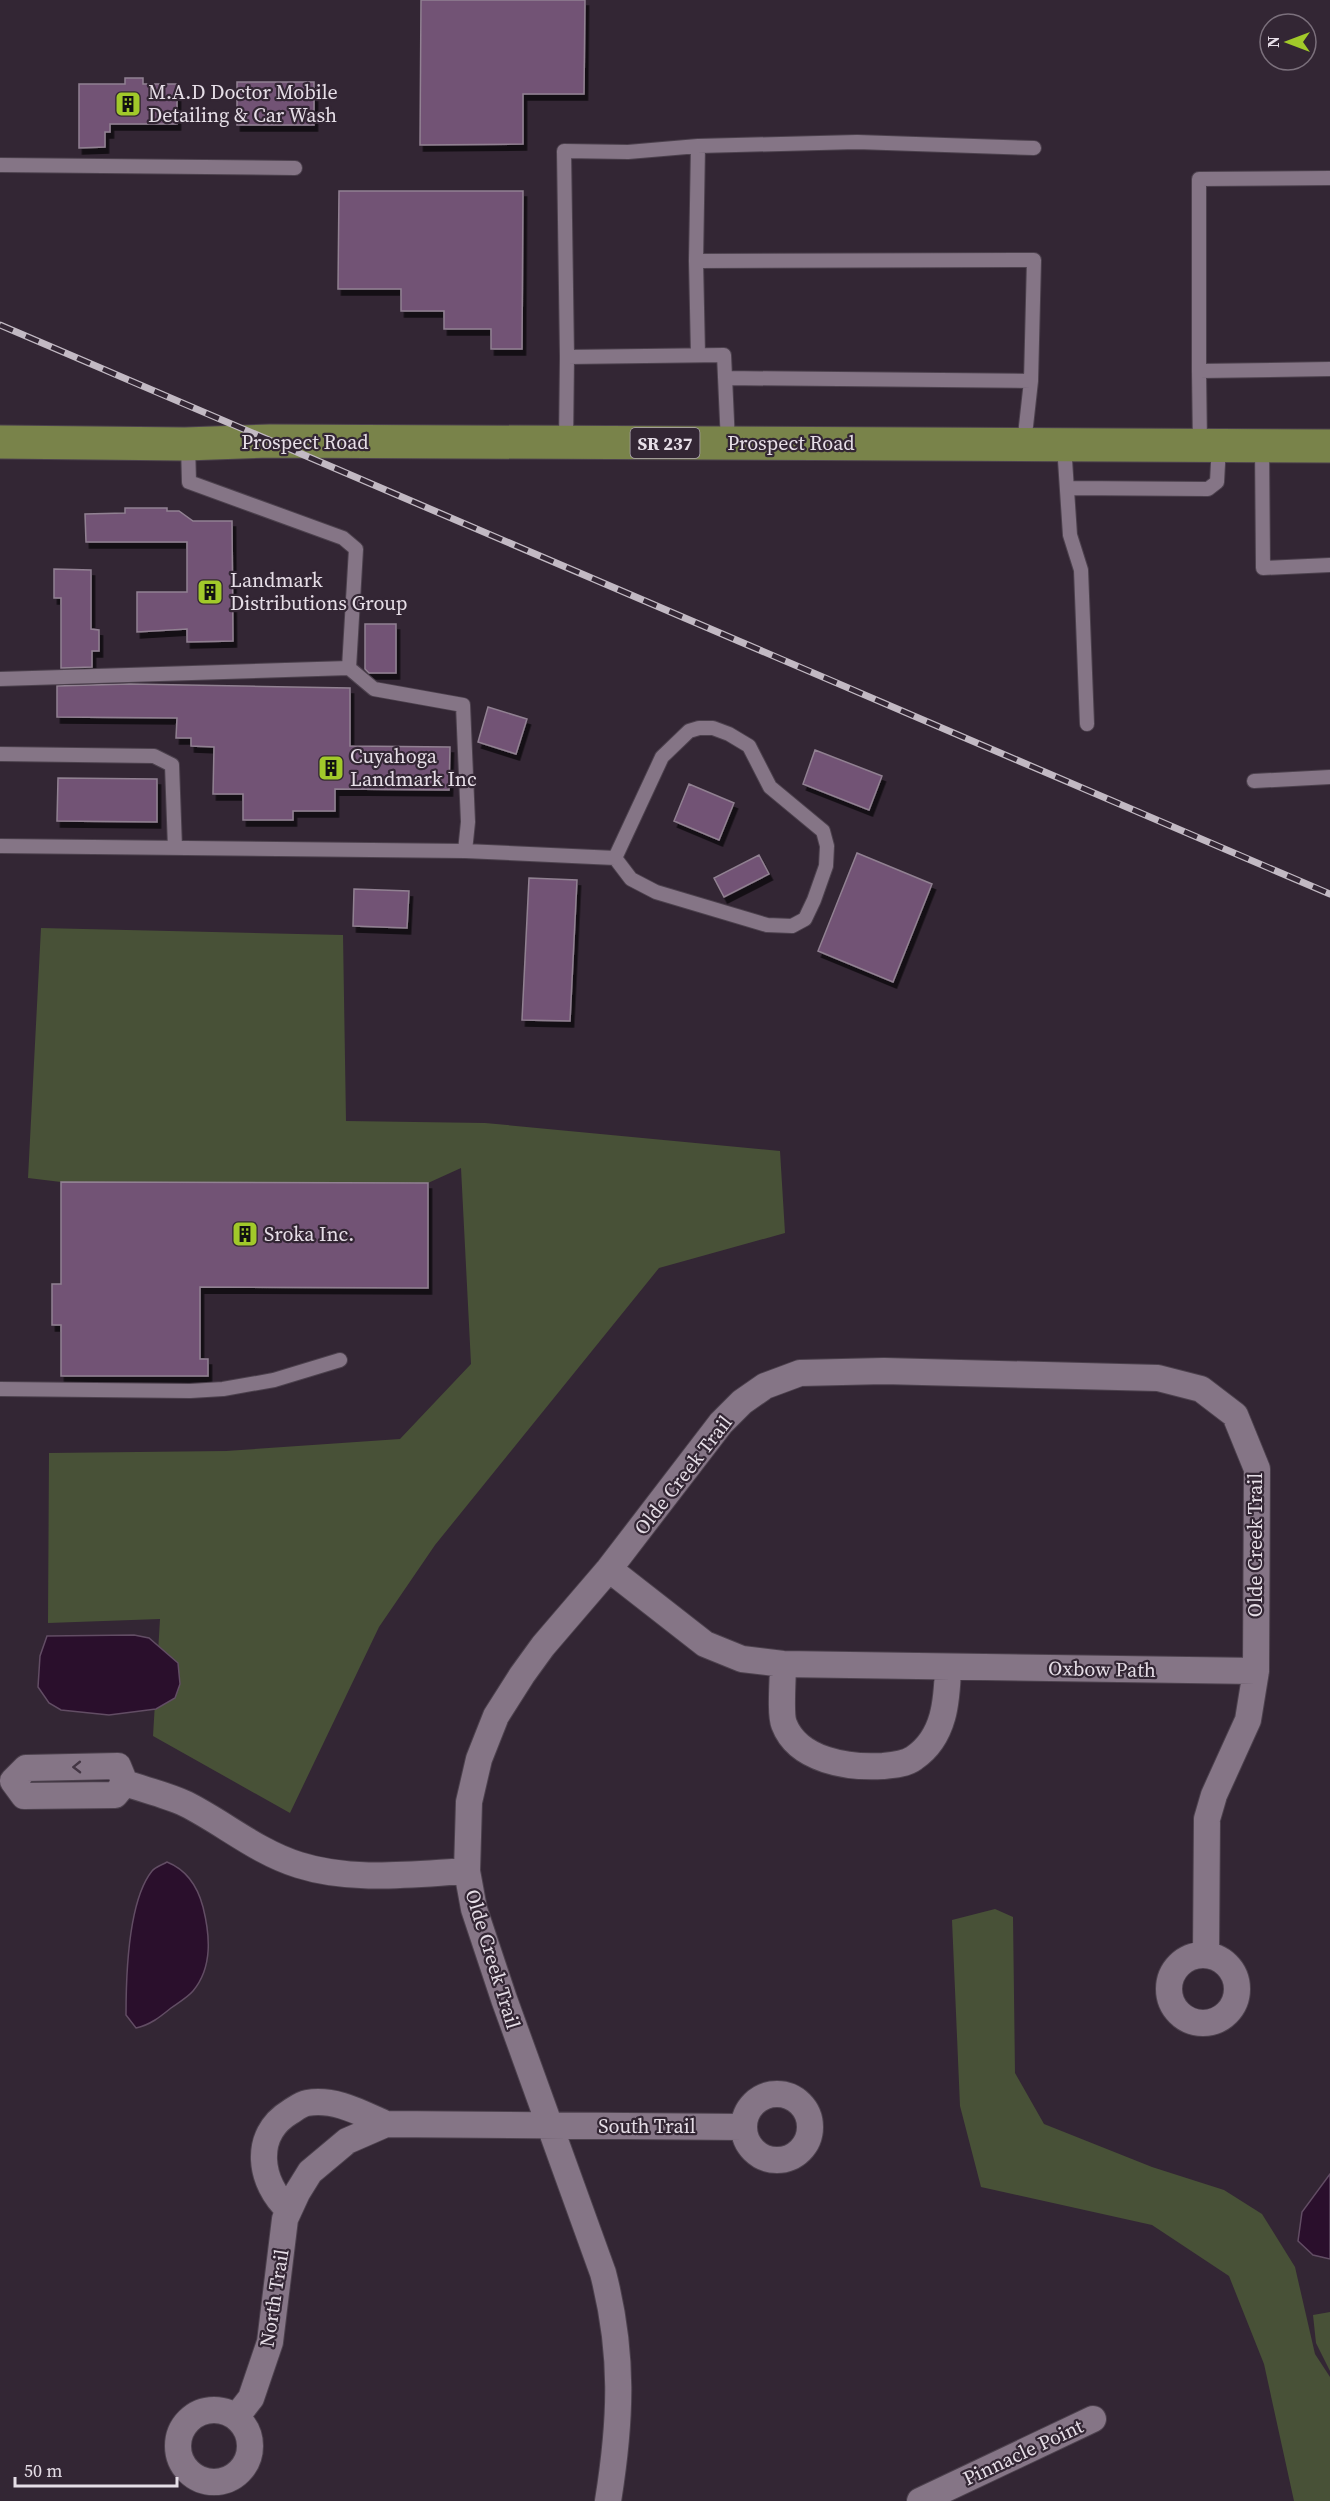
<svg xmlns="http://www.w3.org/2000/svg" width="1330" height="2501" viewBox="0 0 1330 2501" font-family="'Source Serif 4',serif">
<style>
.green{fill:#485137}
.water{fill:#2a0f2c;stroke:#624d64;stroke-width:1.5}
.building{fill:#725374;stroke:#918192;stroke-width:1.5;filter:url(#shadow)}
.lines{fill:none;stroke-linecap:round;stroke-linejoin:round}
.service-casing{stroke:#4c414d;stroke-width:16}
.minor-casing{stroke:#4c414d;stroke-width:28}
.primary-casing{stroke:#4c414d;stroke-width:35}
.service{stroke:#857586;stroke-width:14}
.minor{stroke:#857586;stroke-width:26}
.primary{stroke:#79834a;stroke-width:33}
.rail-casing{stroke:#c2b9c3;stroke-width:7}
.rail{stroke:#332634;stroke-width:4.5;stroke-dasharray:14;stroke-linecap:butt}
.oneway{stroke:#433644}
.labels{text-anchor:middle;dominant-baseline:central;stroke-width:4.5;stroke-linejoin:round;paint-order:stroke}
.shield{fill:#332634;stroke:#b0a7b1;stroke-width:1.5}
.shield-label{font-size:18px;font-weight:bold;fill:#e6dee7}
.poi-label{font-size:20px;fill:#e6dee7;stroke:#332634;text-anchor:start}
.street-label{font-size:20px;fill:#e6dee7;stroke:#332634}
</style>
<defs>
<filter id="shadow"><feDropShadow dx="3.5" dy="6" stdDeviation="0" flood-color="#0009"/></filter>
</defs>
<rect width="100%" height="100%" fill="#332634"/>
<!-- green -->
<path class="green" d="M41,928l302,7 3,186 139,2 295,28 5,82 -126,35 -224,277 -56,82 -89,186 -137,-77 7,-117 -112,4 1,-170 177,-2 174,-12 71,-75 -10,-196 -33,15 -367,-1 -33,-4z
M995,1909l18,8 2,156 29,51 108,43 72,23 38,24 33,53 20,87 15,23v124h-36l-30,-137 -35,-88 -77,-51 -171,-38 -21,-81 -8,-186z
M1330,2312v59l-14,-28 -3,-28z"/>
<!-- water -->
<path class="water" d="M134,1635l15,3 29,25 2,21 -5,14 -19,11 -47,6 -48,-5 -12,-7 -11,-16 2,-31 7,-20z
M167,1862c20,8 31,26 36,45 7,28 10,60 -10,84 -5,6 -15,12 -22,17 -11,9 -21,17 -35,20l-10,-13c0,-37 2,-114 26,-144 3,-4 10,-6 15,-9z
M1330,2174v85l-17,-4 -15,-14 4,-29z"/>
<!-- building -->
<path class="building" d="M421,0h164l-1,94h-61v50l-103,1z
M125,78h18v6h34v40h-67v8h-5v15l-26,1v-64h46z
M237,82h77v43h-77z
M339,191h184l-1,158h-31v-20h-47v-18h-43v-22h-63z
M125,508h42v3h12l14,10h39l1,120 -46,1v-13l-50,3v-40h50v-50h-101l-1,-28 40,-1z
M54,569l37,1v59l8,1v21h-7v16l-31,1v-70h-7z
M365,624h31v49h-27l-4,-4z
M130,684l220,4v58l100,1 -1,43 -114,-1v22h-42v9h-50v-26h-30l1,-47 -23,-1v-8h-15l1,-20 -120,-1v-31z
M488,707l39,12 -11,35 -38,-12z
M815,750l67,26 -13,34 -66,-26z
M58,778l99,1v43l-100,-1z
M689,784l45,19 -15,37 -45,-19z
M857,853l75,31 -39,98 -75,-31z
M759,855l10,19 -45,23 -10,-19z
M529,878l48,2 -7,141 -48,-1z
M354,889l55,2 -2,37 -54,-2z
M61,1182l367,1v105l-228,-1v72h8v17h-147v-51h-9v-41h9z"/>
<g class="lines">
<!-- service casing -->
<g class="service-casing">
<path id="service" d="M0,165l295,3
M696,261l2,-115 159,-4 177,6
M698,355l-2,-94 338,-1 -3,121
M567,357l-3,-206 64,1 70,-6
M1199,371v-192l131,-1
M725,378l306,3 -7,63
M566,442l1,-85 157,-2 4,88
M1064,445l6,90 11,35 6,154
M1200,445l-1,-74 131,-2
M1262,445l1,123 67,-3
M1067,488l141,1 9,-7 2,-37
M0,679l349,-11 7,-119 -13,-11 -154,-56 -1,-38
M0,754l154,2 18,9 3,83
M1254,781l76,-4
M0,846l465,5 3,-29 -5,-117 -89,-16 -25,-21
M465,851l150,7 16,21 25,13 111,33 25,1 13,-7 9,-19 12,-34 1,-20 -4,-15 -53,-44 -21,-41 -20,-12 -16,-6h-14l-10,3 -27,26 -47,101
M0,1389l190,2 33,-2 51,-9 66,-20"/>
</g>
<!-- minor casing -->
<g class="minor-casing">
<path id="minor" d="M609,1569l96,75 37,15 41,5 473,7
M783,1664c0,14 -3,50 1,60 14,37 65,44 99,42 11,-1 23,-2 31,-8 31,-21 33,-58 34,-91
M125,1783l-10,12 -91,1 -11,-15 13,-13 92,-2 7,17c20,7 42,12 61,21 38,19 71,48 113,61 53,17 113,9 168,6
M1169 1989a34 34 0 1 1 68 0a34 34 0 1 1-68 0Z
M744 2127a33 33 0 1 1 66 0a33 33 0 1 1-66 0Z
M289,2210c-30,-27 -37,-75 1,-98 5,-3 11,-8 17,-9 28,-5 54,10 79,21
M178 2446a36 36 0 1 1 72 0a36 36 0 1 1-72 0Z
M237,2416l14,-18 19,-56 15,-123 12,-26 13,-21 37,-31 39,-17 357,3
M608,2501c13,-81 16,-147 -5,-228l-99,-274 -30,-90 -7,-38 2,-69 10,-43 17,-43 26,-41 21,-29 66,-77 112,-146 21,-21 23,-16 35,-13 84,-2 274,7 43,11 34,26 22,54 -1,202 -8,49 -34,75 -7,24 -1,136
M920,2501l173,-82"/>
</g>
<!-- primary casing -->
<g class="primary-casing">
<path id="primary" d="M0,442l185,2 85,-3 1060,5"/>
</g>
<!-- service -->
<use href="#service" class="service"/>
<!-- minor -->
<use href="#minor" class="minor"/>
<!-- primary -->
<use href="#primary" class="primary"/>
<!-- rail casing -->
<g class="rail-casing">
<path id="rail" d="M0,325l1330,569"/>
</g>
<!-- rail -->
<use href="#rail" class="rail"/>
</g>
<!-- one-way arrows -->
<defs><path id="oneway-chevron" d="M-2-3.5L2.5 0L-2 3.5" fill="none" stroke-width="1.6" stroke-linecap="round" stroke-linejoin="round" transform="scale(1.5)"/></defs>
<use class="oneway" href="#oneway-chevron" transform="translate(77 1767) rotate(179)"/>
<!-- icons -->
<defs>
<g id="building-square" transform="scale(1.35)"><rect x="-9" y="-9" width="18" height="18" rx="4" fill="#a1c92a" stroke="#332634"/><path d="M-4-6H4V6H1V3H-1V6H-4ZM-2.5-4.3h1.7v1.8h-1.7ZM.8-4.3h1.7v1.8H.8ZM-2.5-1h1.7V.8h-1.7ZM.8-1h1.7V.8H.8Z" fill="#111"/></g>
</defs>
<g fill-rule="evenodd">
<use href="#building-square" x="128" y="104"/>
<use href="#building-square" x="210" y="592"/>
<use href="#building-square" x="331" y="768"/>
<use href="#building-square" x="245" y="1234"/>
</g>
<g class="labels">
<!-- shield labels -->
<rect class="shield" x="630.5" y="428" width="69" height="30" rx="4.5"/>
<g class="shield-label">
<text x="665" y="443">SR 237</text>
</g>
<!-- poi labels -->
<g class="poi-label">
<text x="148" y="92">M.A.D Doctor Mobile<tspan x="148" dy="23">Detailing &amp; Car Wash</tspan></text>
<text x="230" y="580">Landmark<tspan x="230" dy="23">Distributions Group</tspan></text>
<text x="350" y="756">Cuyahoga<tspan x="350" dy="23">Landmark Inc</tspan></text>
<text x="264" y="1234">Sroka Inc.</text>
</g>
<!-- street labels -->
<g class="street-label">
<text x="305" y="442">Prospect Road</text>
<text x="791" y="443">Prospect Road</text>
<text transform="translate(683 1475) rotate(-52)">Olde Creek Trail</text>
<text transform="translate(1255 1545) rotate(-90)">Olde Creek Trail</text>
<text transform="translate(1102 1669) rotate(1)">Oxbow Path</text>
<text transform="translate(493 1959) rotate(73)">Olde Creek Trail</text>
<text x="647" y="2126">South Trail</text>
<text transform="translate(274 2298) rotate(-81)">North Trail</text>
<text transform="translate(1023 2452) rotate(-25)">Pinnacle Point</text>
</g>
</g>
<!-- north arrow -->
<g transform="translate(1288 42) rotate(270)"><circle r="28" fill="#332634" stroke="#7b707c" stroke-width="1.5"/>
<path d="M0-4.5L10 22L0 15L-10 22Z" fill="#a1c92a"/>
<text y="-9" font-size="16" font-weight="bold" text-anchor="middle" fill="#e6dee7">N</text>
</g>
<!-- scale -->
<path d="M15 2477v9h162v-9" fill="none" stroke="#e6dee7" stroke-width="3"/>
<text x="24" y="2477" font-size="18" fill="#e6dee7" stroke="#332634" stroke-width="4.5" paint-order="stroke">50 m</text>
</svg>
